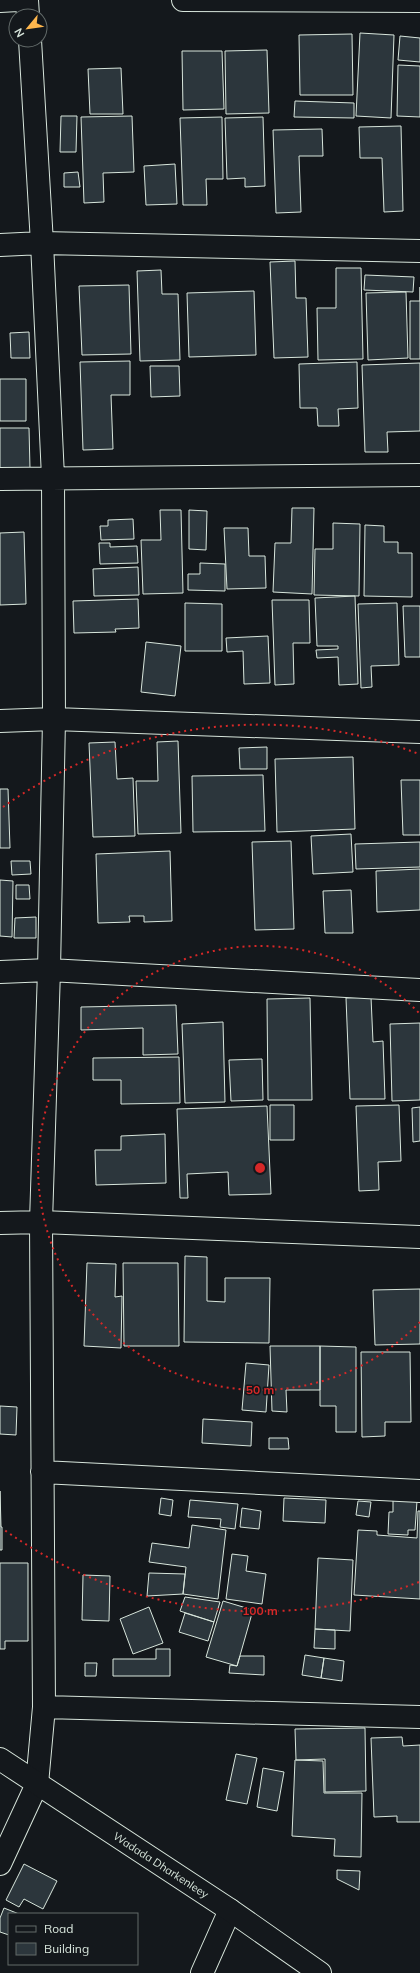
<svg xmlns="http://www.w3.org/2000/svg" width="420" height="1973" viewBox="0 0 420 1973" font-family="Mulish,sans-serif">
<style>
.building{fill:#2c363c;stroke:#d8e6dc}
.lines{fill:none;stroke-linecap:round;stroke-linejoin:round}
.street-casing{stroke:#d8e6dc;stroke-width:24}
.secondary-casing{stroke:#d8e6dc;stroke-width:24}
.street{stroke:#14181c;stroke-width:22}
.secondary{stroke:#14181c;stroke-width:22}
.ring{fill:none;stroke:#d62828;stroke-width:2;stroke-dasharray:2 4}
.labels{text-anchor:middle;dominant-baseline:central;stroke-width:3;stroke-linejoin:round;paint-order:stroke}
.street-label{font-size:11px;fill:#d8e6dc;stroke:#14181c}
.centre{fill:#d62828;stroke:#14181c;stroke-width:2}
.ring-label{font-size:12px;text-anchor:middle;font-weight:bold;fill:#d62828;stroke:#14181c;stroke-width:3;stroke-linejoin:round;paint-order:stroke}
</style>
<rect width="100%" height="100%" fill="#14181c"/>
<!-- building -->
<path class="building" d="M360,33l34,2 -3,83 -35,-2z
M352,34l1,61h-53l-1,-60z
M400,36l20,2v24l-22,-2z
M267,50l2,63 -43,1 -1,-63z
M182,51h40l2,58 -41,1z
M398,65l22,1v51l-23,-1z
M121,68l2,46h-33l-2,-45z
M295,101l59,2v15l-60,-1z
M61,116h16l-1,36h-16z
M132,116l2,56 -31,1 1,29 -20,1 -3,-86z
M222,117l1,62h-17l1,26h-24l-3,-87z
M263,117l2,69 -20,1v-9l-18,1 -2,-61z
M401,126l2,85 -19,1 -2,-54h-22l-1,-31z
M322,129l1,27h-24l2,56 -25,1 -3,-83z
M175,164l2,40 -31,1 -2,-39z
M78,172l2,15h-16v-14z
M295,261l1,37h10l2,59 -34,1 -4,-96z
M336,268h25l2,91 -45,1 -1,-52h19z
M161,270l1,24h16l2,66 -40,1 -3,-90z
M365,275l49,2 -1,15 -49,-2z
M129,285l2,69 -49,1 -3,-69z
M420,287v72h-10v-58h10z
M254,291l2,64 -67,2 -2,-64z
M406,292l2,66 -40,2 -2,-67z
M29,332l1,26h-19l-1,-25z
M130,361v34h-19l2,54 -30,1 -3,-88z
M357,362l1,46 -20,1 1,17h-21l-1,-18h-17l-1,-44z
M420,363v68l-33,1 1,20h-23l-3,-87z
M150,366h29l1,30 -29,1z
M0,379h26v42h-26z
M0,428h29l1,41 -30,1z
M292,508h22l-2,86 -39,-2 2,-49h16z
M160,510h21l2,83 -40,1 -2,-54h20z
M189,510l18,1 -1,39 -17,-1z
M133,519l1,20 -33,1 -1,-14h8v-6z
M333,523l27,1 -1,72 -45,-1 1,-46h18z
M365,525l19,1v16h14v11h14v44l-48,-1z
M224,528h24l1,28h16l1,32 -39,1z
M24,532l2,72 -26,1v-72z
M99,543h11v4l27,-1 1,17 -38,1z
M200,563l25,1v27l-37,-1v-16h12z
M138,567l1,28 -45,1 -1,-27z
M355,596l3,88 -19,1 -1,-28 -21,1 -1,-8 22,-1v-3h-21l-2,-48z
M138,599l1,29 -24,1 1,3 -42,1 -1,-32z
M272,600h37l1,43h-17l1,41 -19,1z
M185,603l37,1v47h-37z
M397,603l2,62 -28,1 1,21 -11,1 -3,-84z
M403,606h17v51h-15z
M268,636l2,47 -26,1 -1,-33 -16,1 -1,-14z
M146,642l35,4 -6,50 -34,-4z
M178,741l3,92 -43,1 -2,-53h22l-1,-39z
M115,742l2,37 16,-1 2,58 -42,1 -4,-94z
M267,747v22h-27l-1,-21z
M353,757l2,72 -78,3 -2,-73z
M263,775l2,56 -72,1 -1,-56z
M401,780h19v55h-17z
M0,789h8l2,59h-10z
M351,834l2,38 -40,2 -2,-38z
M291,841l3,88 -39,1 -3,-88z
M420,842v25l-64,2 -1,-25z
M170,851l2,70 -28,1v-6h-15l1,6 -32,1 -2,-69z
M11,861h19l1,13 -19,1z
M420,869v41l-43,2 -1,-41z
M0,880l13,1 -1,56 -12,-1z
M16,885h13l1,14h-14z
M351,890l2,43h-28l-2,-42z
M36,917v21h-22l1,-20z
M371,997l2,45 10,-1 2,58h-35l-4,-101z
M310,998l2,102h-44l-1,-101z
M176,1005l2,49 -35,1v-27l-62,2v-23z
M223,1022l2,80 -40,1 -3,-79z
M420,1023v77l-28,1 -2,-77z
M179,1057l1,46 -59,1v-24h-28v-22z
M262,1059l1,41 -32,1 -2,-41z
M270,1105h24v35h-24z
M399,1105l2,56 -23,1 1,28 -20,1 -3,-85z
M267,1106l4,88 -42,1 -1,-23 -41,2 1,24h-8l-3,-89z
M420,1107v34l-7,1 -1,-34z
M165,1134l1,49 -70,2 -1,-35h26v-14z
M185,1256l22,1v44l18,1v-24h45l-1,65 -85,-1z
M87,1263l29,1 -1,33 7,-1 -1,52 -37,-2z
M123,1263h55l1,83h-55z
M420,1289v55l-45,1 -2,-55z
M270,1346h50v44h-34l1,22 -15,-1z
M320,1346l36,1v85h-20v-26h-16z
M361,1352h49l1,70h-26v14l-23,1z
M246,1363l23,2 -3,47 -24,-2z
M0,1406l17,1 -1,28 -16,-1z
M203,1419l49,3 -1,24 -49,-3z
M269,1438h19l1,11h-20z
M0,1491l1,36h1v23h-2z
M161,1498l12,2 -2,16 -12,-2z
M284,1498l42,2 -1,23 -42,-2z
M393,1499l24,2 -2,29h-7v5l-20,-1 1,-22h4z
M190,1500l48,4 -3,25 -15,-2 1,-8 -33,-2z
M358,1501l13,1 -2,15 -13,-2z
M242,1508l19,3 -2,18 -19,-2z
M418,1511h2v88l-66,-4 4,-65 19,1v4l40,3z
M192,1525l34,5 -8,69 -35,-5 3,-27 -37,-5 3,-19 37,5z
M232,1554l16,2 -2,15 20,3 -4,30 -36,-5z
M318,1558l35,2 -3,71 -35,-2z
M0,1563h28v78h-23v8h-5z
M149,1573l36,1 -2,20 -36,2z
M83,1575l27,1 -1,45 -27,-1z
M185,1597l35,5 -6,20 -34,-11z
M223,1601l30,9 -16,56 -31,-9z
M149,1607l14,36 -30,11 -13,-35z
M185,1613l29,9 -6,19 -29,-9z
M315,1629l20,1v19l-21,-1z
M156,1649h14v27h-57v-17h43z
M305,1655l19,3 -3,20 -19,-3z
M240,1656h24v19l-35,-2 1,-8 7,1z
M324,1658l20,3 -2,20 -21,-3z
M85,1663h12l-1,13h-11z
M365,1728l1,63 -41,1v-33l-29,1 -1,-31z
M402,1737l1,9 17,-1v77h-23v-6l-23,1 -3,-79z
M236,1754l21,4 -10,46 -21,-4z
M295,1760l28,1 1,32h38l-1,64 -27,-1 1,-17 -43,-3z
M263,1768l21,4 -7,39 -20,-4z
M24,1864l33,17 -14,28 -19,-10 -5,8 -13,-7z
M337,1870l23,1 -1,19 -22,-11z
M4,1908l15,6h-10v21l-9,-3v-14z"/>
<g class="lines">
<!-- street casing -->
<g class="street-casing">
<path id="street" d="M27,0l1,16
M183,0l237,1
M0,1l18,-1
M0,245l42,-2 378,8
M0,479l420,-4
M0,721l54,-2 366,13
M0,972l49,-2 371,20
M0,1223l41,-1 379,15
M42,1472l378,19
M44,1707l376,10
M0,1864l37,-80 7,-77 -3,-485 8,-252 5,-251 -1,-242 -11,-234 -12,-203
M202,1973l28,-63"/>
</g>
<!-- secondary casing -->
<g class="secondary-casing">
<path id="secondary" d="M0,1759l230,151 90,63"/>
</g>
<!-- street -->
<use href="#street" class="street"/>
<!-- secondary -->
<use href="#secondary" class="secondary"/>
</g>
<!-- distance rings -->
<g class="ring">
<path d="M420 1322A222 222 0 1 1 420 1014"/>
<path d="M419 1582A443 443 0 0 1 3 1529M3 807A443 443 0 0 1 419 754"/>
</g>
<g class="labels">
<!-- street labels -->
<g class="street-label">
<text transform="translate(161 1865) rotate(33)">Wadada Dharkenleey</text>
</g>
</g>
<circle cx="260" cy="1168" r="6" class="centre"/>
<g class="ring-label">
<text x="260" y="1394">50 m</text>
<text x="260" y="1615">100 m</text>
</g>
<!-- legend -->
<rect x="8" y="1913" width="130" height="52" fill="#14181c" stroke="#626a69"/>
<rect x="16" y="1926" width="20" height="6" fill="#14181c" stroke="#626a69"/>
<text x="44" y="1933" font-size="12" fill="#d8e6dc">Road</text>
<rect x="16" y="1943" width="20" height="12" fill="#2c363c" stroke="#626a69"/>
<text x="44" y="1953" font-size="12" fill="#d8e6dc">Building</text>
<!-- north arrow -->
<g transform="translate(28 28) rotate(241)"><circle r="19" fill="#14181c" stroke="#626a69"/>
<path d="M0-3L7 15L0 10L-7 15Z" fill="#ffb74d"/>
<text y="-6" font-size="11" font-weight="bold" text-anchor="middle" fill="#d8e6dc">N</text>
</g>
</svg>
